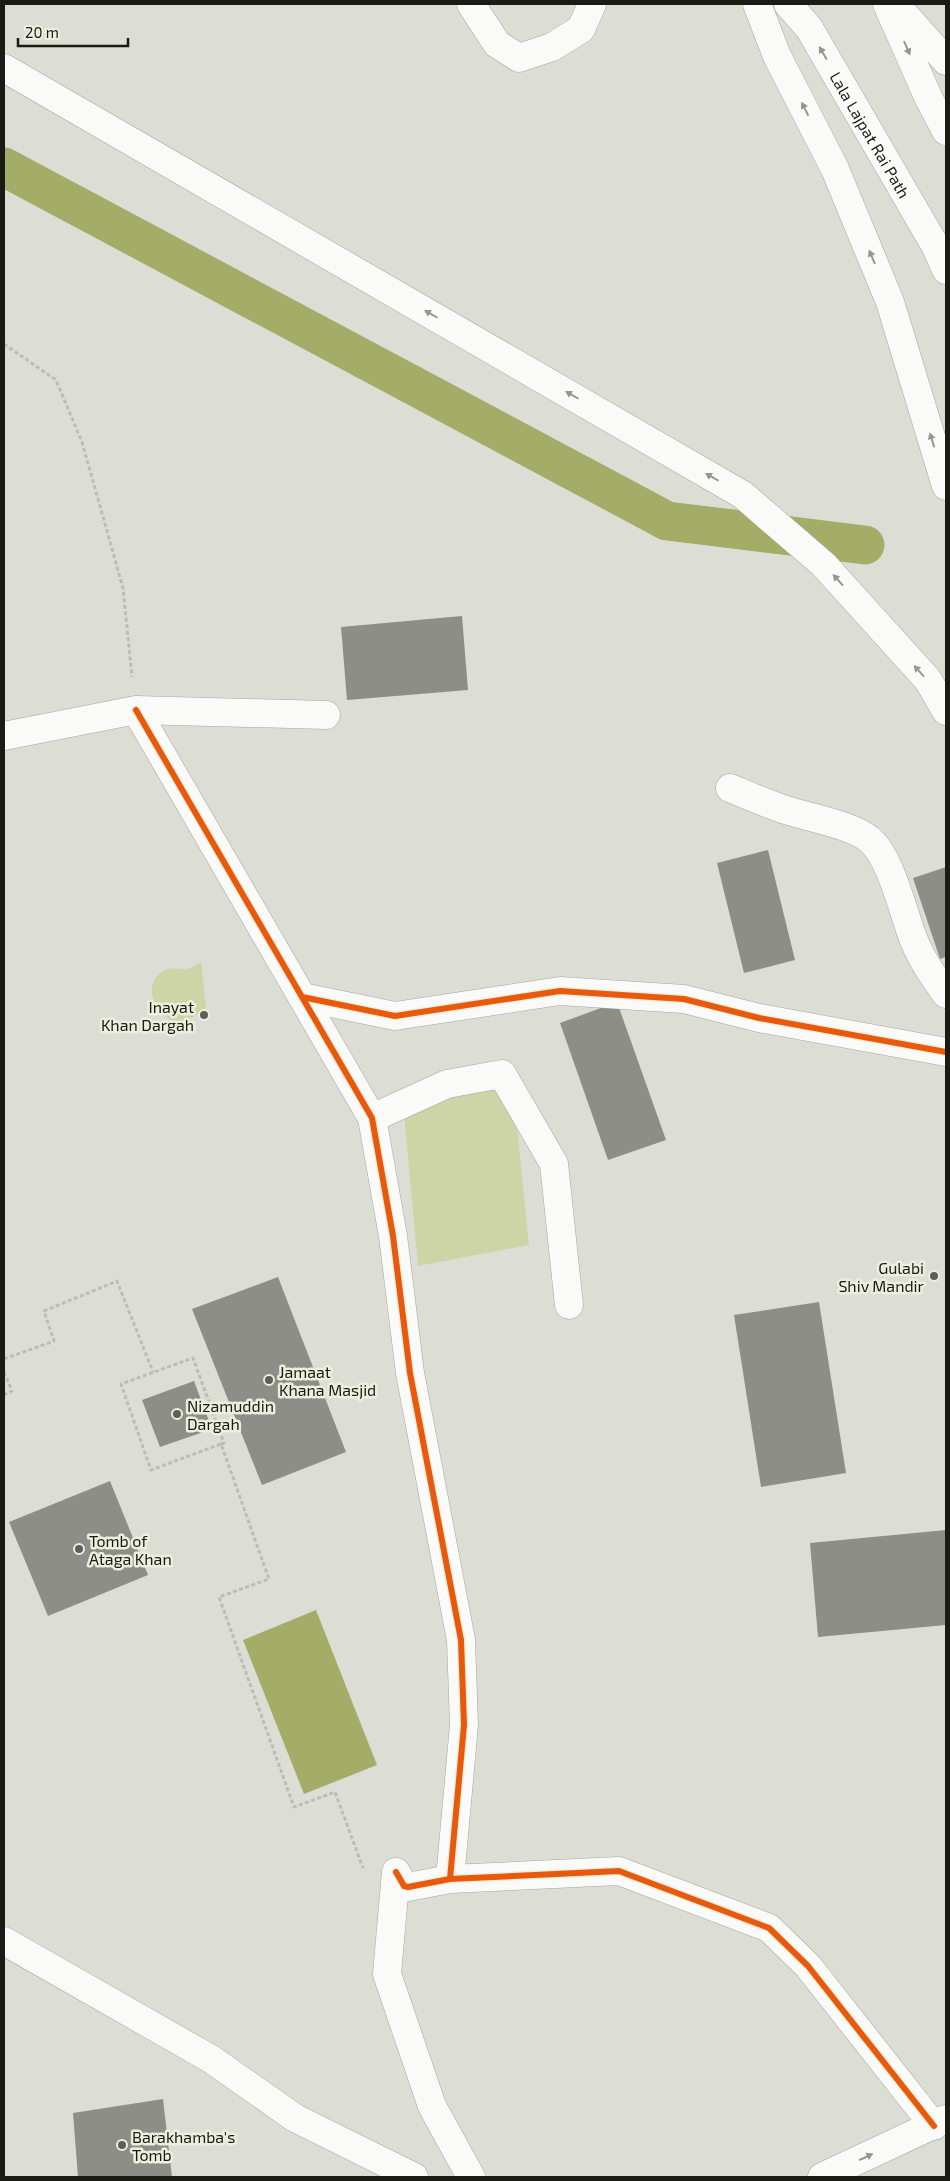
<svg xmlns="http://www.w3.org/2000/svg" width="950" height="2181" viewBox="0 0 950 2181" font-family="'Exo 2',sans-serif">
<style>
.green{fill:#cdd5a6}
.water{fill:#a3ad68}
.lines{fill:none;stroke-linecap:round;stroke-linejoin:round}
.canal{stroke:#a3ad68;stroke-width:39}
.building{fill:#8d8e88}
.minor-casing{stroke:#a5a6a0;stroke-width:29}
.major-casing{stroke:#a5a6a0;stroke-width:29}
.highway-casing{stroke:#a5a6a0;stroke-width:29}
.path{stroke:#bcbcba;stroke-width:3;stroke-dasharray:4 2.5;stroke-linecap:butt}
.minor{stroke:#fafaf9;stroke-width:28}
.major{stroke:#fafaf9;stroke-width:28}
.highway{stroke:#fafaf9;stroke-width:28}
.cycleway-casing{stroke:#ecefde;stroke-width:9}
.cycleway{stroke:#e8590c;stroke-width:6}
.oneway{fill:#959692}
.poi-dot{fill:#5e5f58;stroke:#ecefde;stroke-width:2}
.labels{text-anchor:middle;dominant-baseline:central;stroke-width:5;stroke-linejoin:round;paint-order:stroke}
.street-label{font-size:16px;fill:#1a1b15;stroke:#ecefde}
.poi-label{font-size:16px;fill:#1a1b15;stroke:#ecefde;text-anchor:start}
</style>
<rect width="100%" height="100%" fill="#dcded5"/>
<!-- green -->
<path class="green" d="M201,962l5,46c-8,6 -16,13 -27,13 -24,0 -37,-35 -18,-49 9,-7 17,-2 26,-3 5,-1 10,-5 14,-7z
M513,1085l16,160 -111,21 -15,-163z"/>
<!-- water -->
<path class="water" d="M316,1610l61,155 -73,29 -61,-154z"/>
<g class="lines">
<!-- canal -->
<path class="canal" d="M4,167l663,354 198,24"/>
</g>
<!-- building -->
<path class="building" d="M462,616l6,74 -121,10 -6,-73z
M768,850l27,110 -51,13 -27,-110z
M946,867v90l-6,2 -27,-81z
M617,1002l49,138 -58,20 -48,-137z
M278,1277l68,175 -84,33 -70,-176z
M819,1302l27,171 -85,14 -27,-172z
M194,1381l18,48 -52,18 -18,-47z
M110,1481l38,94 -100,41 -39,-94z
M946,1530v95l-128,12 -8,-94z
M163,2099l9,78h-94l-5,-64z"/>
<g class="lines">
<!-- minor casing -->
<g class="minor-casing">
<path id="minor" d="M471,4l26,40 22,14 33,-11 29,-18 11,-25
M136,710l236,408 21,118 17,137 51,267 3,85 -14,154
M4,736l132,-26 190,5
M730,788c17,7 33,14 50,20 24,9 72,16 90,32 21,18 33,72 43,98 8,21 20,38 33,56
M302,997l93,19 165,-25 124,8 75,19 187,34
M372,1118l75,-34 55,-10 52,90 15,141
M396,1872l8,14 4,1 42,-8 169,-8 150,57 39,38 126,160
M396,1872l-9,102 45,132 39,71
M4,1941l207,118 84,59 119,59"/>
</g>
<!-- major casing -->
<g class="major-casing">
<g id="major">
<path d="M757,4l20,52 58,113 55,133 56,184"/>
<path id="s1" d="M788,4l21,24 127,219 10,23"/>
<path d="M887,4l42,95 17,32"/>
<path d="M896,5l50,56"/>
<path d="M822,2177l124,-58"/>
</g>
</g>
<!-- highway casing -->
<g class="highway-casing">
<path id="highway" d="M4,68l739,427 81,70 104,115 18,31"/>
</g>
<!-- path -->
<path class="path" d="M4,344l52,36 26,62 41,146 9,89
M4,1359l50,-18 -10,-30 73,-30 36,91
M4,1372l8,19 -8,4
M221,1444l3,-1 -31,-85 -72,26 30,86 70,-26 48,135 -50,18 75,210 41,-15 28,76"/>
<!-- minor -->
<use href="#minor" class="minor"/>
<!-- major -->
<use href="#major" class="major"/>
<!-- highway -->
<use href="#highway" class="highway"/>
<!-- cycleway casing -->
<g class="cycleway-casing">
<path id="cycleway" d="M136,710l236,408 21,118 17,137 51,267 3,85 -14,154
M302,997l93,19 165,-25 124,8 75,19 187,34
M396,1872l8,14 4,1 42,-8 169,-8 150,57 39,38 126,160"/>
</g>
<!-- cycleway -->
<use href="#cycleway" class="cycleway"/>
</g>
<!-- one-way arrows -->
<defs><path id="oneway-solid" d="M-6-.8H1V-3.2L6.5 0L1 3.2V.8H-6Z" transform="scale(1.25)"/></defs>
<g class="oneway">
<use href="#oneway-solid" transform="translate(907 48) rotate(66)"/>
<use href="#oneway-solid" transform="translate(823 53) rotate(-120)"/>
<use href="#oneway-solid" transform="translate(805 109) rotate(-117)"/>
<use href="#oneway-solid" transform="translate(872 257) rotate(-113)"/>
<use href="#oneway-solid" transform="translate(431 314) rotate(-150)"/>
<use href="#oneway-solid" transform="translate(572 395) rotate(-150)"/>
<use href="#oneway-solid" transform="translate(932 440) rotate(-107)"/>
<use href="#oneway-solid" transform="translate(712 477) rotate(-150)"/>
<use href="#oneway-solid" transform="translate(838 580) rotate(-132)"/>
<use href="#oneway-solid" transform="translate(919 671) rotate(-132)"/>
<use href="#oneway-solid" transform="translate(866 2157) rotate(-25)"/>
</g>
<!-- markers -->
<g class="poi-dot">
<circle cx="204" cy="1015" r="5"/>
<circle cx="934" cy="1276" r="5"/>
<circle cx="269" cy="1380" r="5"/>
<circle cx="177" cy="1414" r="5"/>
<circle cx="79" cy="1549" r="5"/>
<circle cx="122" cy="2145" r="5"/>
</g>
<g class="labels">
<!-- street labels -->
<g class="street-label">
<text stroke="none"><textPath href="#s1" startOffset="155">Lala Lajpat Rai Path</textPath></text>
</g>
<!-- poi labels -->
<g class="poi-label">
<text x="194" y="1006" text-anchor="end">Inayat<tspan x="194" dy="18">Khan Dargah</tspan></text>
<text x="924" y="1267" text-anchor="end">Gulabi<tspan x="924" dy="18">Shiv Mandir</tspan></text>
<text x="279" y="1371">Jamaat<tspan x="279" dy="18">Khana Masjid</tspan></text>
<text x="187" y="1405">Nizamuddin<tspan x="187" dy="18">Dargah</tspan></text>
<text x="89" y="1540">Tomb of<tspan x="89" dy="18">Ataga Khan</tspan></text>
<text x="132" y="2136">Barakhamba's<tspan x="132" dy="18">Tomb</tspan></text>
</g>
</g>
<!-- border -->
<rect width="950" height="2181" fill="none" stroke="#1a1b15" stroke-width="10"/>
<!-- scale -->
<path d="M18 38v8h110v-8" fill="none" stroke="#1a1b15" stroke-width="2.5"/>
<text x="25" y="38" font-size="15" fill="#1a1b15" stroke="#ecefde" stroke-width="4" paint-order="stroke">20 m</text>
</svg>
